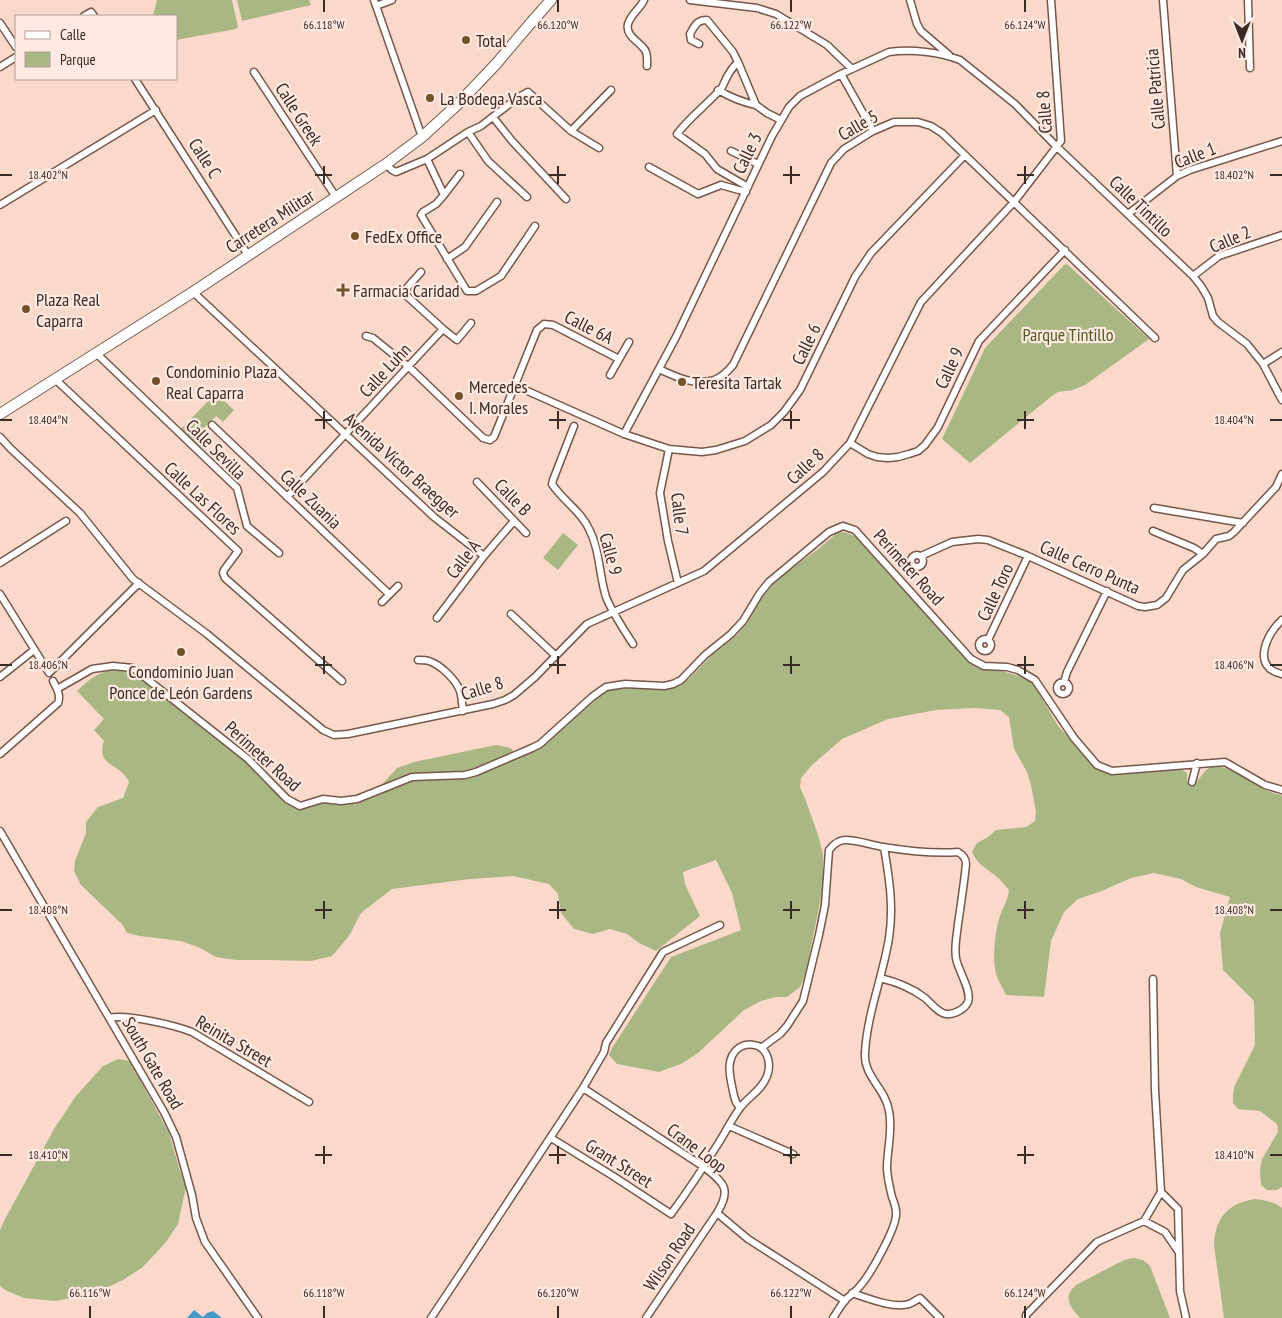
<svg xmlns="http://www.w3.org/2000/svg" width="1282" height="1318" viewBox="0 0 1282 1318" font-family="'PT Sans Narrow',sans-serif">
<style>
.green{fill:#a9b785}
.water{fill:#459bc9}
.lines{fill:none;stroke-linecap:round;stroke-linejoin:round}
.street-casing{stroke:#75584b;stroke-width:9}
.primary-casing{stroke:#75584b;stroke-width:12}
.street{stroke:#fff;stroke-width:6}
.primary{stroke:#fff;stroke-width:10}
.ticks{fill:none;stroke:#392c26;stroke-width:2}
.poi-dot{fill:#735129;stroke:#ffe9e0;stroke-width:2}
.labels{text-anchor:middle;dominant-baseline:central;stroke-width:4.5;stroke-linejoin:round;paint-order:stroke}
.poi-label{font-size:18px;fill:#392c26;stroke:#ffe9e0;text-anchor:start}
.street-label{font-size:18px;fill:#392c26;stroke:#ffe9e0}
.park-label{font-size:18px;fill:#4f5c23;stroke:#ffe9e0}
.ticks-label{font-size:12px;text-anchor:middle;fill:#392c26;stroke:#ffe9e0;stroke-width:4.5;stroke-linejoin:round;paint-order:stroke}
</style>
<rect width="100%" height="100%" fill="#fbd9ca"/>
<!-- green -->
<path class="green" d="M157,0h75l6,27 -2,2 -60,11v-24h-23z
M237,0h72l2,5 -69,16z
M1065,264l3,1 81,74 -64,46 -12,5 -15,2 -5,3 -83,68 -28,-24 43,-91z
M216,393l18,17 -11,12 -7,-6 -16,16 7,7 -9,10 -19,-18z
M842,532c12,2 15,6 24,13l104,117 56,16 7,5 25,43 30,32 26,11 64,-2 9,6v9l9,1c4,-5 7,-11 13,-15 15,-8 40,15 54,21 6,3 13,5 19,6v392l-5,3h-10l-6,-5 -1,-14 2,-12 16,-27 -1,-8 -17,-13 -22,-2 -5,-6v-9l2,-9 20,-40 -1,-44 -31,-31 -3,-37 10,-36 -34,-10 -15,-8 -27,-6 -23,5 -29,13 -24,8 -14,13 -13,29 -7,56 -38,-2c-3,-7 -8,-14 -10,-21 -4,-16 -1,-43 4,-58 3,-9 8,-16 9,-26 -4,-4 -7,-9 -11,-12 -11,-10 -20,-12 -26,-26l5,-9 11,-6 8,-7 30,-3 9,-6 1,-9 -5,-27 -4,-13 -13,-23 -5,-32 -9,-7 -25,-2 -39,2 -48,9 -46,20 -30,26 -11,13 -1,9 6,14 12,34 5,19v33l-17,85 -6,15 -13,10h-11l-15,4 -17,9 -46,43 -17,11 -22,8 -42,-8 -8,-9 3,-7 59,-91 70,-27 -9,-37 -16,-33 -33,12 2,12 15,32 -44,35 -17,-8 -12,-9 -17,-5 -17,5 -19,-5 -13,-16 -3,-19 -9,-10 -36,-8 -43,3 -78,10 -31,24 -12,23 -17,20 -21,5 -45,-1h-30l-20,-3 -18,-10 -17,-6 -41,-5 -13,-3 -5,-9 -15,-14 -26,-25 -7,-14 1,-10 11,-28v-11l12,-15 25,-9 6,-16c-8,-19 -34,-15 -25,-41l-10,-11 10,-11 -27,-28c19,-19 31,-25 58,-18l124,99 26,31 9,4h7l23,-8 35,-3 20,-8 18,-20 17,-6 82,-17 15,3 6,10 24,-11 67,-58 23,-2 34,1 9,-1 15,-8 23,-24 24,-19 11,-13 12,-22 11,-15 10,-9 37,-27 20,-17z
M563,533l15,12 -20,25 -15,-12z
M118,1059l12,2 39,72 10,35 7,19 -8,37 -12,18 -23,25 -20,13 -28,13 -39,8 -32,-3 -17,-7 -7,-5v-56l5,-11 49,-90 22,-33 27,-30z
M1255,1199c10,1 20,3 27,9v110h-58l-10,-73c1,-27 14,-42 41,-46z
M1134,1258l9,2 7,6 20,52h-90c-6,-7 -15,-16 -10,-26 1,-3 4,-4 6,-7l48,-25z"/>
<!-- water -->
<path class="water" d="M194,1310l9,7 4,-4 6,-2 9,7h-35z"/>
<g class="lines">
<!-- street casing -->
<g class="street-casing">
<path id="street" d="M374,0l48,137
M644,0c-4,9 -13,14 -16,24 -3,12 12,18 17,26 3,5 2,11 2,16
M690,0l67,8 19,6 51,31 25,24
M910,0l7,24 4,7 28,24
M1163,0l14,176
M1248,0l2,68
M376,6l16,-6
M84,16l7,-4 3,4
M0,23l16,24
M699,44l-8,-4 -1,-6c5,-9 7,-14 17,-14l26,32 5,10 18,43 11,8 14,7
M738,62c-5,5 -10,12 -13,19 -2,4 -3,8 -6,10 -14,15 -30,27 -42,43l28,20 12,15 31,18
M0,67l16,-10
M254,72l82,125
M841,74l32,57
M135,79l113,176
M718,90c12,7 23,12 38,15
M493,117l19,24 54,58
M571,131l40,-41
M468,132l20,29 39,36
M731,151l27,13
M427,159l17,36 -8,9 -13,8 -2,3 46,76h9l25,-15 34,-50
M386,164l6,6 4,2 31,-13 41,-27 13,-6 36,-28 11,-6 43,39 28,17
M649,167l49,27 23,-9 25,7
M444,195l16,-21
M0,205l156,-95
M1128,214l49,-38 13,-6 92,-29
M447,259l18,-12 32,-45
M421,272l-16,18 1,5 2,2 35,32 14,11 14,-17
M1193,276l26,-20 63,-21
M193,292l241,225 50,39
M366,336l7,2 36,29 74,71 7,2 4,-3 43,-107 7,-6 9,1 66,34
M96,353l141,135 10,38 32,27
M1263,364l19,-12
M659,369c17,8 36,17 55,11 7,-2 14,-9 19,-15l98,-202 13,-14 29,-18 21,-9h24l13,4 11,7 213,205
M610,375l19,-33
M55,379l183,172 -14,19 -1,3 2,5 117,103
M514,385l110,49 45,15 33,3 14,-2 29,-9 26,-16 13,-13 16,-22 55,-113 16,-24 94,-98
M212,425l177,169
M574,426l-21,54 -1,4c11,17 29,27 37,45 11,21 10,46 17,68 6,15 18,33 27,47
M624,434l52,-97 96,-201 17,-29 11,-11 41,-22 48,-22c23,-3 50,0 71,8l55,44 42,43 136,129 8,10 7,12 5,18 5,6 29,22 16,20 19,36
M0,437l11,12 69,64 53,66 74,55 116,96 11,5 14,-1 145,-30 12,-4 9,-5 21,-18 52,-53 117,-53 119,-99 27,-29 71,-141 93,-100 47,-61 -10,-141
M850,443l18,11 9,3 11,1 10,-1 11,-3 9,-3 7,-6 13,-18 41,-86 86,-91
M669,449l-9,44 8,48 10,42
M477,482l49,51
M287,497l156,-168
M1154,508l89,15
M1153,531l41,17 9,6
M911 561a6 6 0 1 1 12 0a6 6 0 1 1-12 0Z
M921,556l31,-14 26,-3 10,1 40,16 110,50 7,1 12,-2 9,-7 17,-28 20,-16 13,-15 13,-3 5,-4 42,-45 6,-13
M0,563l66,-42
M0,594l49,79 90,-90
M382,602l16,-16
M511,614l45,42
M437,618l47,-62 30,-35
M1282,620c-16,14 -31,48 0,54
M979 645a6 6 0 1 1 12 0a6 6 0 1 1-12 0Z
M988,640l40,-84
M418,660c3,0 8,0 11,1 12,4 27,19 31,30 2,6 2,13 3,20
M0,677l34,-27
M1057 688a6 6 0 1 1 12 0a6 6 0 1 1-12 0Z
M1064,682l3,-10 40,-81
M57,689l35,-20 21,-3 20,2 115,91 39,40 13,7 23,-7 18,2 16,-2 55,-22 53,-2 11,-3 56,-24 8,-4 52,-47 14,-10 19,-3 39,2 9,-2 8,-4 24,-25 26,-21 12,-13 17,-28 9,-11 60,-50 14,-6 12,4 116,129 13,7 23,1 11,3 17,10 39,58 23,27 15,6 113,-9 40,23 17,5
M0,754l58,-51c3,-8 -1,-14 -5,-22
M1192,782l5,-19
M0,831l164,281 12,25 16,58 4,23 9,24 53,76
M109,1018c18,-4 65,7 83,14l117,70
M761,1048l19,-14 7,-8 16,-25 16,-66 6,-30 4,-55c4,-5 9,-10 16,-10 13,0 26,5 38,7 25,4 50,7 75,5 5,3 8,6 8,12 -2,20 -5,40 -8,60 -1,11 -4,23 -2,34 2,13 16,32 12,44 -3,7 -14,13 -22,12 -8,-1 -15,-11 -21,-16 -13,-10 -28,-16 -45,-20
M583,1088l121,79c20,16 28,22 13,46l31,26 97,62
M729,1126l64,28
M551,1138l62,38 58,38c16,-22 31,-44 45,-67 8,-12 15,-27 24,-39 8,-11 22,-18 27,-32 4,-10 2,-25 -9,-30 -6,-2 -13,-2 -18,1 -17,11 -9,33 -6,49l2,6 4,6
M1161,1192l17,17 2,82 6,27
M1144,1221l21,11 13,19
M852,1293c15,5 42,16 57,11 3,-1 7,-4 11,-6l20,20
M431,1318l30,-45 122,-185 21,-36 2,-9 57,-91 57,-27
M646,1318l71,-105
M833,1318c4,-6 8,-13 13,-19 5,-4 10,-8 14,-13 10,-11 38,-60 36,-74 0,-5 -2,-10 -4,-15 -2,-9 -5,-20 -5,-29 0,-19 6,-38 2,-57 -3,-22 -26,-35 -24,-58 2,-39 18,-77 24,-115 5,-31 0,-61 -5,-91
M1026,1318v-3l71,-73 47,-21 17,-29 -6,-102 -2,-111"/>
</g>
<!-- primary casing -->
<g class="primary-casing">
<path id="primary" d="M0,414l193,-122 193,-128 36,-27 36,-33 38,-40 33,-39 22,-25"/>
</g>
<!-- street -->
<use href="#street" class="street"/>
<!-- primary -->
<use href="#primary" class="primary"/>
</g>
<!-- ticks -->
<path class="ticks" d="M324,0v12M558,0v12M791,0v12M1025,0v12M324,166v18M558,166v18M791,166v18M1025,166v18M0,175h12M315,175h17M549,175h17M783,175h17M1017,175h17M1270,175h12M324,411v18M558,411v18M791,411v18M1025,411v18M0,420h12M315,420h17M549,420h17M783,420h17M1017,420h17M1270,420h12M324,656v18M558,656v18M791,656v18M1025,656v18M0,665h12M315,665h17M549,665h17M783,665h17M1017,665h17M1270,665h12M324,901v18M558,901v18M791,901v18M1025,901v18M0,910h12M315,910h17M549,910h17M783,910h17M1017,910h17M1270,910h12M324,1146v18M558,1146v18M791,1146v18M1025,1146v18M0,1155h12M315,1155h17M549,1155h17M783,1155h17M1017,1155h17M1270,1155h12M90,1306v12M324,1306v12M558,1306v12M791,1306v12M1025,1306v12"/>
<!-- markers -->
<g class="poi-dot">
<circle cx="466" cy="40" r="5"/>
<circle cx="430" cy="98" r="5"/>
<circle cx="355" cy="236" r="5"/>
<path d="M340.5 282.5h5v5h5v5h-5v5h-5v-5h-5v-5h5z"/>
<circle cx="26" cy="309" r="5"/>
<circle cx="156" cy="381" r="5"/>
<circle cx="682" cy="382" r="5"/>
<circle cx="459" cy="396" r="5"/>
<circle cx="181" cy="652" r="5"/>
</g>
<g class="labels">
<!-- poi labels -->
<g class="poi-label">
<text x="476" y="40">Total</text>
<text x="440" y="98">La Bodega Vasca</text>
<text x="365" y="236">FedEx Office</text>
<text x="353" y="290">Farmacia Caridad</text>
<text x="36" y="299">Plaza Real<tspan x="36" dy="21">Caparra</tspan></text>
<text x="166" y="371">Condominio Plaza<tspan x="166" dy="21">Real Caparra</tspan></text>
<text x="692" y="382">Teresita Tartak</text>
<text x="469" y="386">Mercedes<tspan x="469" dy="21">I. Morales</tspan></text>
<text x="181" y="671" text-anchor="middle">Condominio Juan<tspan x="181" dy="21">Ponce de León Gardens</tspan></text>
</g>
<!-- street labels -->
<g class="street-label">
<text transform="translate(1155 89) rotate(-95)">Calle Patricia</text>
<text transform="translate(1044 112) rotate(-94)">Calle 8</text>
<text transform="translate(299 114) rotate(57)">Calle Greek</text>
<text transform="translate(858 125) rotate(-30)">Calle 5</text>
<text transform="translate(747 153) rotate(-64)">Calle 3</text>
<text transform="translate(1195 155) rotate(-21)">Calle 1</text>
<text transform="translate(205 158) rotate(57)">Calle C</text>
<text transform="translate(1141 206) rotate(44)">Calle Tintillo</text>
<text transform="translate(270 221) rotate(-33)">Carretera Militar</text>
<text transform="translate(1230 239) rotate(-23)">Calle 2</text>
<text transform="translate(589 327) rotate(27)">Calle 6A</text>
<text transform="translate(806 344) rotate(-64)">Calle 6</text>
<text transform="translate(949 368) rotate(-65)">Calle 9</text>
<text transform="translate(385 370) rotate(-47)">Calle Luhn</text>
<text transform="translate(216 449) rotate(45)">Calle Sevilla</text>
<text transform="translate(402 465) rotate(42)">Avenida Víctor Braegger</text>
<text transform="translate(805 466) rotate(-43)">Calle 8</text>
<text transform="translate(513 497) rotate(46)">Calle B</text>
<text transform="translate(203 498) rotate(43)">Calle Las Flores</text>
<text transform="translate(311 499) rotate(44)">Calle Zuania</text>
<text transform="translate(680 514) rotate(83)">Calle 7</text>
<text transform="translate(611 554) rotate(75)">Calle 9</text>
<text transform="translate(463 559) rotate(-52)">Calle A</text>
<text transform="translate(909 567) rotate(48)">Perimeter Road</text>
<text transform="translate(1090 567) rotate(24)">Calle Cerro Punta</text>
<text transform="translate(995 592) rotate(-65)">Calle Toro</text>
<text transform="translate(482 688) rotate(-17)">Calle 8</text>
<text transform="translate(263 756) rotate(42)">Perimeter Road</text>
<text transform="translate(234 1041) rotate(30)">Reinita Street</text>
<text transform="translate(153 1063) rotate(60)">South Gate Road</text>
<text transform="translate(697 1148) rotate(37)">Crane Loop</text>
<text transform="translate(619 1163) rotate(32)">Grant Street</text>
<text transform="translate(669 1257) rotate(-56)">Wilson Road</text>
</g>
<!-- park labels -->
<g class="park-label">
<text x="1068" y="334">Parque Tintillo</text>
</g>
</g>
<g class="ticks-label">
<text x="324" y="29">66.118°W</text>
<text x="558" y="29">66.120°W</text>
<text x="791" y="29">66.122°W</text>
<text x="1025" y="29">66.124°W</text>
<text x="1234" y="179">18.402°N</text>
<text x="48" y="179">18.402°N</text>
<text x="1234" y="424">18.404°N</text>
<text x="48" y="424">18.404°N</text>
<text x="1234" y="669">18.406°N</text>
<text x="48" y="669">18.406°N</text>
<text x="1234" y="914">18.408°N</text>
<text x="48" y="914">18.408°N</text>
<text x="1234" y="1159">18.410°N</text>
<text x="48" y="1159">18.410°N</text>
<text x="90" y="1297">66.116°W</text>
<text x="324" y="1297">66.118°W</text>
<text x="558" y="1297">66.120°W</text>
<text x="791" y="1297">66.122°W</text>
<text x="1025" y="1297">66.124°W</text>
</g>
<!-- legend -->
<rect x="15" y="15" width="162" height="65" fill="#ffe9e0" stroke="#b09d96"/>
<rect x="25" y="31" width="25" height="8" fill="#ffffff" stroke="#b09d96"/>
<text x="60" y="40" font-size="15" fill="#392c26">Calle</text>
<rect x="25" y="52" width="25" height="15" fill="#a9b785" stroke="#b09d96"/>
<text x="60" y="65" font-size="15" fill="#392c26">Parque</text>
<!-- north arrow -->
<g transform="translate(1242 40) rotate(180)" stroke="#ffe9e0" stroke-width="4" paint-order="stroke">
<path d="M0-4L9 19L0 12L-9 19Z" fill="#392c26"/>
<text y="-8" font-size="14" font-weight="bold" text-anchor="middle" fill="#392c26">N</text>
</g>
</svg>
